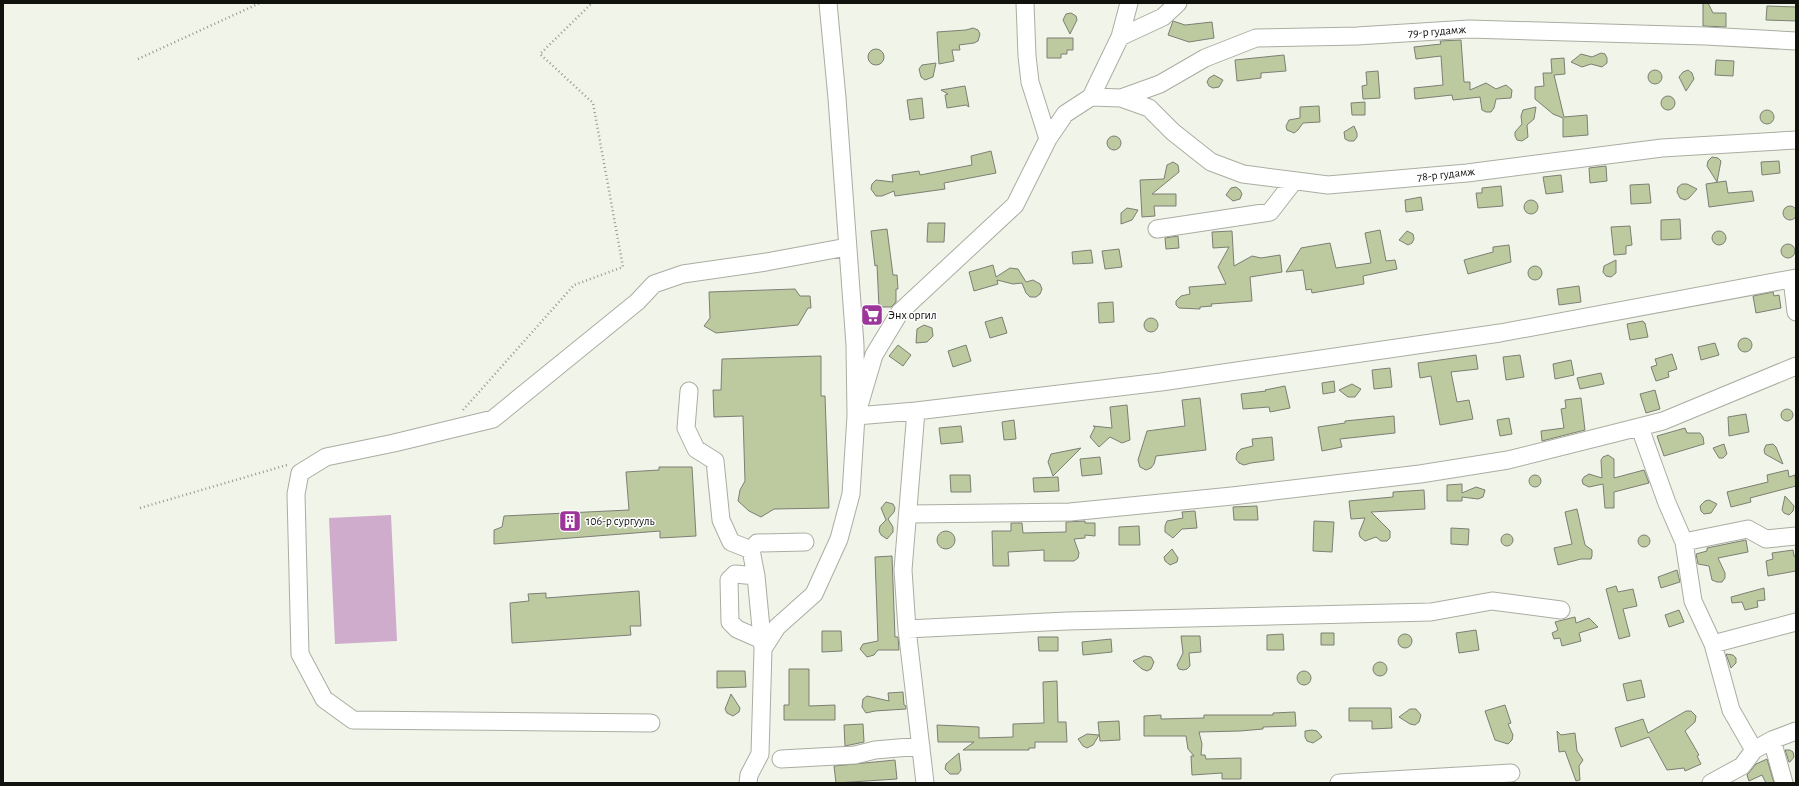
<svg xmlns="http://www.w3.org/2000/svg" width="1799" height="786" viewBox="0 0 1799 786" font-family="'Alegreya Sans',sans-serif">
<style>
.water{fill:#cfaccc}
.building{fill:#bdc99e;stroke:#7c7f74}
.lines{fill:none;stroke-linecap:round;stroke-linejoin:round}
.minor-casing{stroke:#aaada2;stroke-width:19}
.path{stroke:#979991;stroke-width:2.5;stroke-dasharray:1 3;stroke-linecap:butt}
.minor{stroke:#fff;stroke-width:17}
.labels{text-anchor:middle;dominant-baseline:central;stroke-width:3;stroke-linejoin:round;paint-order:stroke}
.street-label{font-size:12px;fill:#11120e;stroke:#fff}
.poi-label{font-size:12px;fill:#11120e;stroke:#fff;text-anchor:start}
</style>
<rect width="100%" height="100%" fill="#f1f4e8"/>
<!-- water -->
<path class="water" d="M391,515l6,126 -62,3 -6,-126z"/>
<!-- building -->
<path class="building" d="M1703,3h5l5,10h13v14l-23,-1z
M1767,6l29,1v14l-30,-1z
M1071,13l5,3 1,4 -7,14 -7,-14 3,-6z
M1173,21l12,4 27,-3 2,16 -25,4 -21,-7z
M973,28l5,2 2,4 -2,7 -4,2 -15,2 1,5h-8l2,11 -15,3 -2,-32 29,-2z
M1047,38h26v12h-6v4h-6v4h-14z
M1461,40l3,42h6v8l16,-7 10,6 10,-4 6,5 -1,8 -15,1 -2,9 -3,4h-5l-4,-2 -2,-13 -27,3 -1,-5 -37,4 -1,-11 29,-3 -2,-29 -25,3 -2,-12 27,-3 -1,-3z
M868 57a8 8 0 1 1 16 0a8 8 0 1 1-16 0Z
M1601,53l4,1 2,4v5l-5,4 -11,-3 -9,3 -11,-5 10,-8 11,3z
M1284,55l2,16 -25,2v5l-24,3 -2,-21z
M1564,58l1,16 -11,1 10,42 23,-2 1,20 -25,2v-19l-10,-4 -18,-15v-12l9,-1 -1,-13h9l-1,-14z
M1716,60l18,1 -1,15 -18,-1z
M936,63l-3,14 -8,3 -4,-3 -2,-8 3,-4z
M1688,70l4,3 2,6 -8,12 -7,-14 4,-5z
M1648 77a7 7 0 1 1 14 0a7 7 0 1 1-14 0Z
M1378,71l2,27 -17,1 -1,-13 5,-1 -1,-13z
M1214,75l9,5 -4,7 -6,1 -4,-2 -2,-4 2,-4z
M965,86l4,21 -3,-2 -19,3 -2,-13 3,-1 -7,-4z
M1661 103a7 7 0 1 1 14 0a7 7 0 1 1-14 0Z
M922,98l2,20 -14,2 -3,-20z
M1365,102v13h-13l-1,-12z
M1319,106l1,16 -17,1 -5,7 -4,3 -7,-3 -1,-4 3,-6 11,-2v-11z
M1536,107l-2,12 -7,6 1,12 -6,4 -5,-1 -2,-4v-4l7,-8 -1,-8 2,-6z
M1760 117a7 7 0 1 1 14 0a7 7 0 1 1-14 0Z
M1354,126l3,7v4l-3,4h-5l-4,-2 -1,-7z
M1107 143a7 7 0 1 1 14 0a7 7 0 1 1-14 0Z
M991,151l5,22 -52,10 1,6 -50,7 -1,-5 -12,5h-6l-5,-7 1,-5 4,-4 17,2 -1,-7 27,-4 1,4 52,-10 -1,-9z
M1712,157l6,1 3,3 -4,21 -10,-16 1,-5z
M1779,161l1,12 -18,2 -1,-13z
M1173,162l5,3 1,7 -27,22h24v12h-22l1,10 -13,1 -2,-37 24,-1 3,-14z
M1606,166l1,15 -17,2 -1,-15z
M1561,175l2,17 -17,2 -3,-17z
M1726,181l2,12 24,-2 2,10 -45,6 -3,-23z
M1649,184l2,19 -20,1 -1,-19z
M1682,184h5l10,5 -8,9 -4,2 -5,-2 -3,-6 1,-5z
M1501,186l2,20 -25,2 -2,-15h6v-5z
M1236,187l4,3 2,4 -2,5 -7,2 -7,-6 5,-7z
M1421,197l2,13 -17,2 -1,-12z
M1524 207a7 7 0 1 1 14 0a7 7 0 1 1-14 0Z
M1783 213a7 7 0 1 1 14 0a7 7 0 1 1-14 0Z
M1127,208l11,2 -6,10 -11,4v-11z
M1680,219l1,20 -20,1v-20z
M928,223h17l-1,19h-17z
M1630,226l2,19 -6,1v8l-12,1 -3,-28z
M887,229l6,46h4l1,14h-2v13l-5,5h-12l-2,-42 -2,1 -4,-35z
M1380,230l6,31 9,-1 2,9 -34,7 1,8 -52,9 -1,-4 -5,1 -3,-20 -17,2 15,-24 29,-5 6,25 35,-5 -6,-30z
M1232,231l2,35 18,-10 9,2 19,-3 2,17 -32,5 2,24 -41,3 1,2 -12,1v2l-21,-1 -3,-3v-4l5,-5 9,-2 -1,-7 37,-3 -8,-17 11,-20 -16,1 -1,-16z
M1407,231l6,3 1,5 -2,4 -4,2 -9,-5z
M1712 238a7 7 0 1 1 14 0a7 7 0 1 1-14 0Z
M1178,236l1,12 -13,1 -1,-11z
M1781 251a7 7 0 1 1 14 0a7 7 0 1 1-14 0Z
M1509,245l2,17 -43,12 -4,-14 29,-8v-5z
M1119,249l3,18 -17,2 -3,-18z
M1091,250l2,13 -20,1 -1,-12z
M1616,260v13l-5,4 -5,-1 -3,-4 1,-6z
M993,265l3,12 14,-9 8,1 8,13 7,-2 7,4 2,5 -2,5 -4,3h-6l-4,-4 -4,-10 -9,1 -16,-4 1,4 -24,7 -5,-19z
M1528 273a7 7 0 1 1 14 0a7 7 0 1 1-14 0Z
M1579,286l2,16 -22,3 -2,-16z
M795,289l5,7h10l1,12h-3l-10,17 -82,8 -12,-7 6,-8 -1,-26z
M1773,292l1,4 5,-1 2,13 -25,5 -3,-17z
M1113,302l1,20 -15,1 -1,-20z
M1002,317l5,16 -17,5 -5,-16z
M1144 325a7 7 0 1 1 14 0a7 7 0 1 1-14 0Z
M1643,321l1,2h1l3,14 -18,3 -3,-16z
M924,325l8,3 1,8 -6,6 -11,1 1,-14z
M1738 345a7 7 0 1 1 14 0a7 7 0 1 1-14 0Z
M1715,343l4,12 -18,5 -3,-13z
M898,345l13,10 -8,11 -14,-10z
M966,345l5,16 -18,6 -5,-16z
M1672,354l5,15 -9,3 1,5 -13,4 -5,-14 6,-2 -2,-6z
M1476,355l2,14 -27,3 6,30 12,-2 4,19 -33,6 -9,-49 -11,2 -2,-15z
M1520,355l4,22 -18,3 -3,-23z
M821,356v40h4l4,112 -55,1 -13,8 -12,-6 -11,-10 2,-11 5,-9 -2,-65 -29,1 -1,-27h8l1,-31z
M1571,360l3,15 -19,4 -2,-15z
M1390,368l2,19 -18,2 -2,-19z
M1601,373l3,11 -24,5 -3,-11z
M1334,381l1,11 -12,2 -1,-11z
M1352,384l9,5 -6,8h-7l-9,-7z
M1285,386l5,22 -20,4 -1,-5 -26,2 -2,-15 25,-3 -1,-1z
M1655,390l5,19 -14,4 -6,-19z
M1200,398l6,52 -50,6 -2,8 -3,4 -5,2 -6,-3 -2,-7 9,-29 38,-5 -3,-26z
M1581,398l4,32 -43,11 -1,-10 23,-3 -3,-19 5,-1 -1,-8z
M1127,405l3,35 -8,3 -12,-6 -11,10 -9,-10 5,-10 -2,-1 19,2 -2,-21z
M1781 415a6 6 0 1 1 12 0a6 6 0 1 1-12 0Z
M1746,414l3,18 -20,4 -1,-19z
M1394,416l1,17 -55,6 2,8 -20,4 -4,-24 27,-4v-2z
M1509,418l3,16 -12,2 -3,-16z
M1014,420l2,19 -12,1 -2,-18z
M961,426l2,16 -22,2 -2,-16z
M1685,428l2,5h13l3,4 1,7 -40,12 -7,-20z
M1272,437l2,23 -23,3 -7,2 -5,-2 -3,-4 1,-6 4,-4 12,-3 -1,-7z
M1724,444l3,10 -4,4h-4l-6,-10z
M1773,444l3,3 7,17 -18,-10 -1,-4 2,-5z
M1081,448l-28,28 -5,-14 3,-8z
M1608,455l6,4v19l30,-8 5,13 -35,9v16h-9l-2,-24 -14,3 -6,-3 -1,-4 2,-3 5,-3 13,4 -1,-18 2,-3z
M1100,457l2,17 -20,2 -2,-17z
M659,467h33l4,69 -36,2v-7l-166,13v-14l8,-3 2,-11 125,-6 -3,-38 33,-2z
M1788,470l1,7 6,-2 1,11 -46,12 1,4 -20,5 -4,-15 41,-10 -1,-7z
M1529 481a6 6 0 1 1 12 0a6 6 0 1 1-12 0Z
M950,475h20l1,17h-20z
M1058,477l1,14 -25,1 -1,-14z
M1462,484v9l14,-6 9,3 -2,7 -5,2 -16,-2v4h-15v-16z
M1424,490l1,19 -54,3 19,19v7l-3,3h-6l-5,-4 -11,4 -5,-4 -1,-4 6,-15 -14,1 -2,-18 44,-4v-5z
M1785,496l9,10 -1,5 -4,4 -5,-2 -2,-3z
M1709,500l8,4 -6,9 -7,1 -3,-3 -1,-5 5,-5z
M886,502l7,2 2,4 -1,4 -6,7 5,8v5l-6,7 -6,-4 -2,-4 1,-5 6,-6 -5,-12z
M1257,506l1,14h-24l-1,-13z
M1577,509l8,36 7,5v6l-1,3h-10l-23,6 -4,-17 18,-4 -7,-32z
M1195,511l2,17 -15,1 -9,9 -8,-6v-6l2,-5 16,-3 -1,-6z
M1085,521v2h10v13l-10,-1v3l-11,1 5,14 -1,5 -4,3h-30v-11l-36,2 1,14h-16l-1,-35h19v-8h11l1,10 43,-1v-10z
M1314,521l20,1 -2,30 -19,-1z
M1139,526l1,19h-21v-18z
M1451,528l18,1 -1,16 -17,-1z
M937 540a9 9 0 1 1 18 0a9 9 0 1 1-18 0Z
M1501 540a6 6 0 1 1 12 0a6 6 0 1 1-12 0Z
M1638 541a6 6 0 1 1 12 0a6 6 0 1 1-12 0Z
M1746,540l2,12 -30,6 7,15v5l-3,4h-5l-5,-2 -3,-14 -11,-2 -2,-10 11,-3v-3z
M1172,549l6,9 -1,4 -7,3 -5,-4 -1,-4z
M1793,550l1,6h2v15l-28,5 -2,-15 7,-2 -1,-6z
M892,556l3,81h3l1,13h-21l-4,5 -7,2 -7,-8 3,-5 15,-3 -3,-84z
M1677,570l3,12 -19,6 -3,-11z
M1616,586l2,6 15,-3 4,17 -14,3 7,27 -11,3 -13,-50z
M1764,588l1,12 -8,1 1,6 -13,3 -3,-8 -10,1 -1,-6z
M639,591l2,35h-11l1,9 -119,8 -2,-40 19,-2 -1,-7 18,-1v5z
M1679,610l5,12 -15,5 -4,-12z
M1575,617l1,6 13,-5 9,9 -19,6 2,8 -19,5 -2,-8 -6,1 -2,-6 6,-3 -3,-8z
M1476,630l3,20 -20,3 -3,-20z
M822,631h19l1,20 -20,1z
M1321,633h13v12h-13z
M1283,634l1,16h-17v-15z
M1398 641a7 7 0 1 1 14 0a7 7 0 1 1-14 0Z
M1181,636h19l1,16 -12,1 1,13 -3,3 -4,1 -4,-1 -2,-4 6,-12z
M1038,637h20v14h-19z
M1111,639l1,13 -29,3 -1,-13z
M1726,654l7,1 3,3v5l-5,5z
M1144,656l7,1 3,5 -3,7 -4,2 -5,-2 -9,-8z
M1373 669a7 7 0 1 1 14 0a7 7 0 1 1-14 0Z
M789,669h20v37l26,-1v15h-51v-15h5z
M717,671h28l1,16 -29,1z
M1297 678a7 7 0 1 1 14 0a7 7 0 1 1-14 0Z
M1641,680l4,17 -18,4 -4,-17z
M1057,681l1,41h8l1,20h-32v6h-6v2h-66l11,-8h-36l-1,-17 42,2v11l34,-1v-13l31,-1 -1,-41z
M903,692l1,13 2,1v3l-31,2 -9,2 -4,-6 1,-8 4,-3 22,5 -1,-8z
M731,694l9,14 -1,4 -6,4 -6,-3 -2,-4z
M1505,705l6,18 -3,1 5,11 -1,5 -4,4 -13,-4 -10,-29z
M1349,708h42l1,20 -20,1v-8h-23z
M1410,709h6l5,6 -2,7 -4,3 -5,-1 -11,-7z
M1686,711h5l5,5 -1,6 -10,9 14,24 -2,1 4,8 -16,7 -1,-3 -17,2 -18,-33 -28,10 -6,-19 28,-9 5,14z
M1295,712l1,14 -33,1v2l-23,2 -41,1 3,12 -1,11h4l1,4 35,-1v21h-19v-6l-30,2 -1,-19h3l-6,-7 -2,-13h-42v-20l17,-1v4l43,-1v-3h69v-2z
M1119,721l1,19 -20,1 -2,-19z
M863,724l1,18 -19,4 -1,-21z
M1312,730l5,1 5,6 -9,6 -6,-2 -2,-4v-6z
M1557,731l4,4 14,-2 2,18 6,9 -4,6 1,14 -4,1 -11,-30 -6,1z
M1087,734l12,1 -6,10 -6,3 -4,-2 -5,-7z
M1785,750h5l3,2 1,5 -4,5h-1z
M959,753l2,17 -3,4h-8l-5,-5 1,-5z
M1767,759l7,24h-8l-4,-8 -13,6 -2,-6 9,-11z
M895,760l2,19 -61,4 -2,-17z"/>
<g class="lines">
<!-- minor casing -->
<g class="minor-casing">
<path id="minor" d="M828,3l9,95 18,247 1,71 60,-5 245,-29 339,-49 296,-55
M1025,3l2,53 3,26 18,57
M1120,37l43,-20 15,-14
M1091,97l30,1 39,-14 45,-26 51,-20 101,-2 112,-7 237,7 90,5
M1121,98l28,10 24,24 38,30 32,12 85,11 139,-12 195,-25 134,-8
M1157,229l113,-17 24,-31
M1792,279l4,33
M689,391l-3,37 10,21 19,12 6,59 10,22 20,8
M916,411l-13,159 4,59 18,154
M1640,428l27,75 17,39 9,59 20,43 18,66 23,40 18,-10 12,43
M909,514l161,-2 162,-16 188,-22 88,-14 155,-39 133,-55
M1684,542l64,-13 18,10 30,-3
M756,576l-21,-2 -6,6 1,42 7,7 25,11
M907,629l160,-8 364,-9 61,-11 69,9
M1713,644l83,-22
M763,649l-7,-73 -5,-26 6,-7 48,-1
M651,723l-298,-3 -29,-21 -24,-45 -4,-160 4,-21 26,-16 68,-14 99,-24 144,-117 17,-18 29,-10 83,-12 81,-15
M1772,740l24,-9
M781,759l74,-4 20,-5 46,-4
M748,783l1,-8 11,-21 3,-105 14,-22 37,-33 25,-55 12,-45 5,-78 18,-61 26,-43 115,-107 33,-66 17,-25 26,-17 29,-60 9,-34
M1339,783l172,-10
M1711,783l31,-17 12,-16"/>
</g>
<!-- path -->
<path class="path" d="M138,59l122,-56
M463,410l111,-125 49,-18 -30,-164 -53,-49 52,-51
M140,508l147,-43"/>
<!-- minor -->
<use href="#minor" class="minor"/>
</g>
<!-- icons -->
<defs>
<g id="supermarket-square" transform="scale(1.15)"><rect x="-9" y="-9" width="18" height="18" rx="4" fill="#9d369a" stroke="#fff"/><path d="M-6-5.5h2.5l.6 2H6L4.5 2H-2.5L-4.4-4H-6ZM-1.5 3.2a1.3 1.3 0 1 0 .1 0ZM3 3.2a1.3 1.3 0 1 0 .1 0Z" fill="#fff"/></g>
<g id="building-square" transform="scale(1.15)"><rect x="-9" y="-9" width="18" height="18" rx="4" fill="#9d369a" stroke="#fff"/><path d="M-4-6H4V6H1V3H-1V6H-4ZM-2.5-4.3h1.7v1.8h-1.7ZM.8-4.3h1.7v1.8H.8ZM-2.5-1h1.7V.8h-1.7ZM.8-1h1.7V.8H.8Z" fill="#fff"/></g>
</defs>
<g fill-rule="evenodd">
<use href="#supermarket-square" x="872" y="315"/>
<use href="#building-square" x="570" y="521"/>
</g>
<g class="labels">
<!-- street labels -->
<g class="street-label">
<text transform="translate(1437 31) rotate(-4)">79-р гудамж</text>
<text transform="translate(1446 174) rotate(-6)">78-р гудамж</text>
</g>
<!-- poi labels -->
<g class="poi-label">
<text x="888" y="315">Энх оргил</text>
<text x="586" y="521">106-р сургууль</text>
</g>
</g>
<!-- border -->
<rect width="1799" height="786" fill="none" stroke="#11120e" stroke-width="8"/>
</svg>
